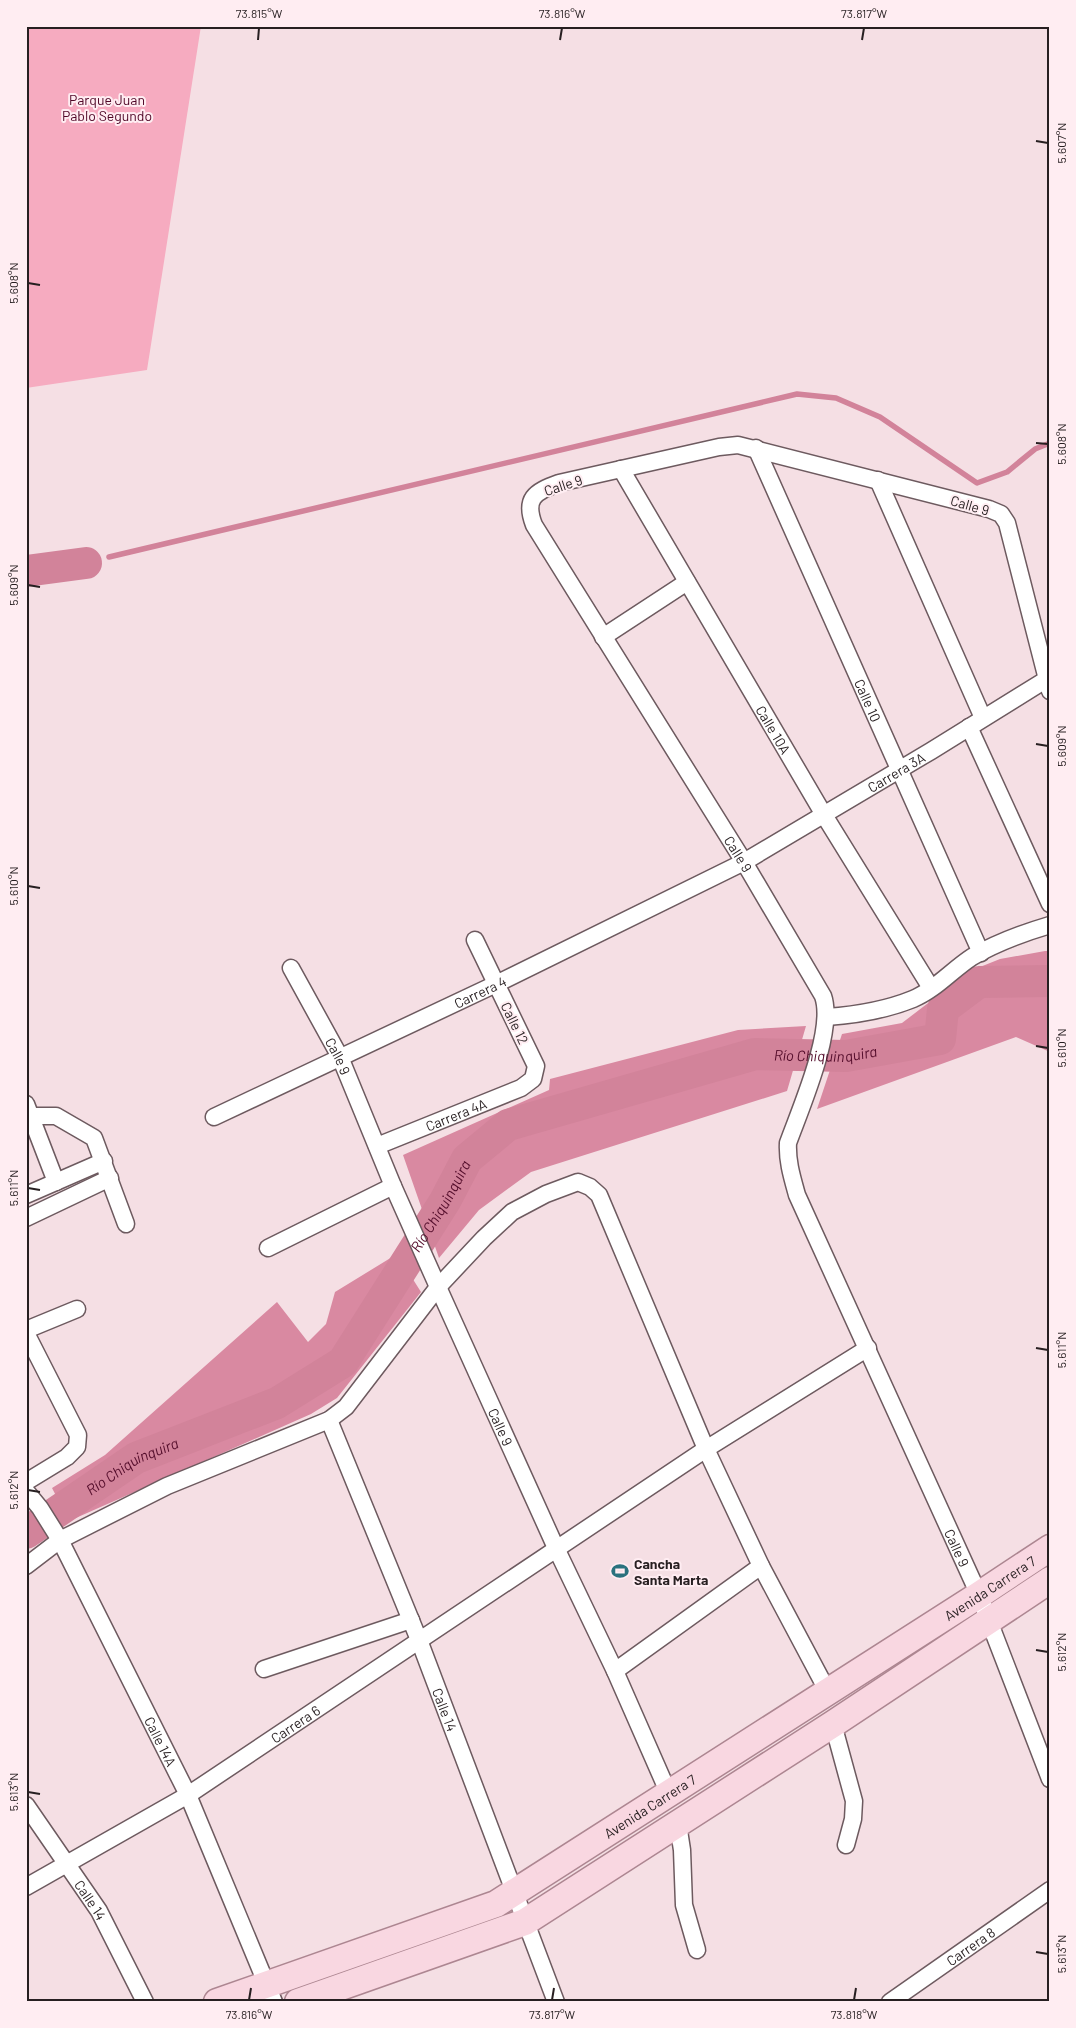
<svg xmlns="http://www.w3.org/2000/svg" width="1076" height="2028" viewBox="0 0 1076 2028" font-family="Barlow,sans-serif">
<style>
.green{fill:#f6abc0}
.forest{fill:#d989a1}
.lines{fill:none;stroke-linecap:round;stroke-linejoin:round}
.stream{stroke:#d2839a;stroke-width:5.5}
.river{stroke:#d2839a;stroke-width:32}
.minor-casing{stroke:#6d5a5f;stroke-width:19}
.primary-casing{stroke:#ad8691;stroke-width:29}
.minor{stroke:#fff;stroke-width:16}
.primary{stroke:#f9d7e1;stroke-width:26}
.ticks{fill:none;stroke:#271f21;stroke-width:2}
.labels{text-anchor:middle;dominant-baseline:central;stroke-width:4;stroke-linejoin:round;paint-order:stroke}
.park-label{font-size:14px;fill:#500727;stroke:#ffedf2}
.street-label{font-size:14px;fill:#271f21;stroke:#ffedf2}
.poi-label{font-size:14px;font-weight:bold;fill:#271f21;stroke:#ffedf2;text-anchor:start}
.water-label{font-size:15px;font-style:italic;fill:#540d2b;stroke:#ffedf2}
.neatline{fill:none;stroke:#271f21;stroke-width:2}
.ticks-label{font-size:12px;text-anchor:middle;fill:#271f21}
</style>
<rect width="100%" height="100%" fill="#f5dfe4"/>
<!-- green -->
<path class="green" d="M26,26h175l-54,344 -121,18z"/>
<!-- forest -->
<path class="forest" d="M1045,951h5v101l-34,-15 -199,72 25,-75 60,-11 68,-52 30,-12z
M806,1026l-19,65 -256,81 -52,38 -40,48 -36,-103 146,-65 1,-11 188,-49z
M397,1254l24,38 -84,106 -26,16 -242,107 -17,-33 53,-33 172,-153 31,40 18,-18 9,-32z"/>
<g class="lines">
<!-- stream -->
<path class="stream" d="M109,557l688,-163 39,4 44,19 97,66 30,-11 28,-23 15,-6"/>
<!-- river -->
<g class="river">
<path d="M26,571l60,-8"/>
<path id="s1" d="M26,1533l110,-75 141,-55 66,-41 102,-161 22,-42 41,-34 247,-71 91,2 94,-17 3,-30 36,-27 71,-1"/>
</g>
<!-- minor casing -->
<g class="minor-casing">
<g id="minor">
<path id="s2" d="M756,448l225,505"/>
<path id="s3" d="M621,469l203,346 107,173"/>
<path d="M878,480l105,238"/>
<path d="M603,637l84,-55"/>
<path id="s4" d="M1050,691l-43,-168 -6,-9 -12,-5 -251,-64 -19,2 -160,36c-25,9 -35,16 -25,42l210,337 79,134c12,34 -22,111 -35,147 -1,18 4,34 9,52l182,400 71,184"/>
<path d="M969,727l81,177"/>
<path id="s5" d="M291,968l49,89 53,129 45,101 118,261 59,123 54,123"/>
<path d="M827,1017c28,-2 59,-7 86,-18 22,-9 39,-29 59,-42 24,-14 51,-24 78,-32"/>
<path d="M26,1104l30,78"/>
<path d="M30,1116h26l38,22 32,86"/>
<path id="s6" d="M214,1117l282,-133 248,-122 187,-111 116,-72"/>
<path id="s7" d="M377,1146l144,-58 12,-9 3,-13 -61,-126"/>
<path d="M26,1195l78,-34"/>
<path d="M26,1218l84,-40"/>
<path d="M268,1248l125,-62"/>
<path d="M26,1330l51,-21"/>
<path d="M26,1333l52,102 -1,12 -10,10 -41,25"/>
<path id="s8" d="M329,1420l90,220 137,362"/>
<path id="s9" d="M26,1491l14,17 20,32 128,255 86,207"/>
<path d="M26,1566l34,-26 107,-54 162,-66 17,-13 92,-120 46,-49 28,-26 34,-18 32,-12 12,5 9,8 107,254 55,117 67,126"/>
<path d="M264,1669l147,-49"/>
<path d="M615,1671l146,-105"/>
<path d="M833,1724l21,77 -1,18 -7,26"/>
<path id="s10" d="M26,1805l73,106 46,91"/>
<path d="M678,1824l4,26 2,55 13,45"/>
<path id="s11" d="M26,1887l162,-92 518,-346 162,-101"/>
<path id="s12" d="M890,2002l160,-112"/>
</g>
</g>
<!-- primary casing -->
<g class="primary-casing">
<g id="primary">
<path id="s13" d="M217,2002l279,-98 483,-309 71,-47"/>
<path d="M298,2002l227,-80 308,-198 217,-144"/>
</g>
</g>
<!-- minor -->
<use href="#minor" class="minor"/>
<!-- primary -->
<use href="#primary" class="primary"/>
</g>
<!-- ticks -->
<path class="ticks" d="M258,40l1,-12M560,40l2,-12M862,40l2,-12M1036,141l12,2M28,283l12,2M1036,443l12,1M28,585l12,2M1036,744l12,2M28,886l12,2M1036,1046l12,2M28,1188l12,2M1036,1348l12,2M28,1490l12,2M1036,1650l12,2M28,1792l12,2M1036,1952l12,2M249,2000l2,-12M552,2000l2,-12M854,2000l2,-12"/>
<!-- icons -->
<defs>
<g id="stadium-bare" transform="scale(1.35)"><path d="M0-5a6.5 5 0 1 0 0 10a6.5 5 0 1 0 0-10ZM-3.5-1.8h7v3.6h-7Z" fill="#2b727e" stroke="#ffedf2" stroke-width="2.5" paint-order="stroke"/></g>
</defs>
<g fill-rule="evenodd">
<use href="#stadium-bare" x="620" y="1571"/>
</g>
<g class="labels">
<!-- park labels -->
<g class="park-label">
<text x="107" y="99">Parque Juan<tspan x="107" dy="16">Pablo Segundo</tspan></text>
</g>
<!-- street labels -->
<g class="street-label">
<text transform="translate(563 485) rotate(-18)">Calle 9</text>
<text transform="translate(970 505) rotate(16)">Calle 9</text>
<text stroke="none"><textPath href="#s2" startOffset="276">Calle 10</textPath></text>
<text stroke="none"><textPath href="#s3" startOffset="302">Calle 10A</textPath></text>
<text stroke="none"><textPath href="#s6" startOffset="765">Carrera 3A</textPath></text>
<text stroke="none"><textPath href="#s4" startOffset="1085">Calle 9</textPath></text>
<text stroke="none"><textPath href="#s6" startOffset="294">Carrera 4</textPath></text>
<text transform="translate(515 1023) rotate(64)">Calle 12</text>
<text stroke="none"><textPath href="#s5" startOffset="100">Calle 9</textPath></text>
<text stroke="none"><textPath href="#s7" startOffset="85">Carrera 4A</textPath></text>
<text stroke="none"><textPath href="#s5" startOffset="505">Calle 9</textPath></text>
<text stroke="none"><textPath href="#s4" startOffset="1844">Calle 9</textPath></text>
<text stroke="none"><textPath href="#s13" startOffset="882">Avenida Carrera 7</textPath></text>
<text stroke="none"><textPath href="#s8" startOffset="312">Calle 14</textPath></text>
<text stroke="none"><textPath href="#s11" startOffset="315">Carrera 6</textPath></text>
<text stroke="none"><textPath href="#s9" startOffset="285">Calle 14A</textPath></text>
<text stroke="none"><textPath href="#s13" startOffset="478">Avenida Carrera 7</textPath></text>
<text stroke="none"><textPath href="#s10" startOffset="115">Calle 14</textPath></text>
<text stroke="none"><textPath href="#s12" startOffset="98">Carrera 8</textPath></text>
</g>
<!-- poi labels -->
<g class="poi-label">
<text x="634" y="1563">Cancha<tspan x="634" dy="16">Santa Marta</tspan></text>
</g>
<!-- water labels -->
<g class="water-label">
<text stroke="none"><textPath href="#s1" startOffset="981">Río Chiquinquira</textPath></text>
<text stroke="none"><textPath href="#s1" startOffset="546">Río Chiquinquira</textPath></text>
<text stroke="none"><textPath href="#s1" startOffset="126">Río Chiquinquira</textPath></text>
</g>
</g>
<!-- border -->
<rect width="1076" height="2028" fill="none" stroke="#ffedf2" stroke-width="55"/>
<rect x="28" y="28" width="1020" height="1972" class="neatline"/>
<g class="ticks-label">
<text x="259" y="18">73.815°W</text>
<text x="562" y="18">73.816°W</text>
<text x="864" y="18">73.817°W</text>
<text transform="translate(1062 143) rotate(-90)" y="4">5.607°N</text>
<text transform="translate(14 283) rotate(-90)" y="4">5.608°N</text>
<text transform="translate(1062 444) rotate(-90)" y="4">5.608°N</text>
<text transform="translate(14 585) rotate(-90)" y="4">5.609°N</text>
<text transform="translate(1062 746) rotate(-90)" y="4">5.609°N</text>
<text transform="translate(14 886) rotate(-90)" y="4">5.610°N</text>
<text transform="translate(1062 1048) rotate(-90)" y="4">5.610°N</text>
<text transform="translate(14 1188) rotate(-90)" y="4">5.611°N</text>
<text transform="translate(1062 1350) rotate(-90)" y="4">5.611°N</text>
<text transform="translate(14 1490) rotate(-90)" y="4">5.612°N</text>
<text transform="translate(1062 1652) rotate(-90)" y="4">5.612°N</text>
<text transform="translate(14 1792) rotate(-90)" y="4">5.613°N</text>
<text transform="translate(1062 1954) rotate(-90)" y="4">5.613°N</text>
<text x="249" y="2019">73.816°W</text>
<text x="552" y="2019">73.817°W</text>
<text x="854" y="2019">73.818°W</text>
</g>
</svg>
